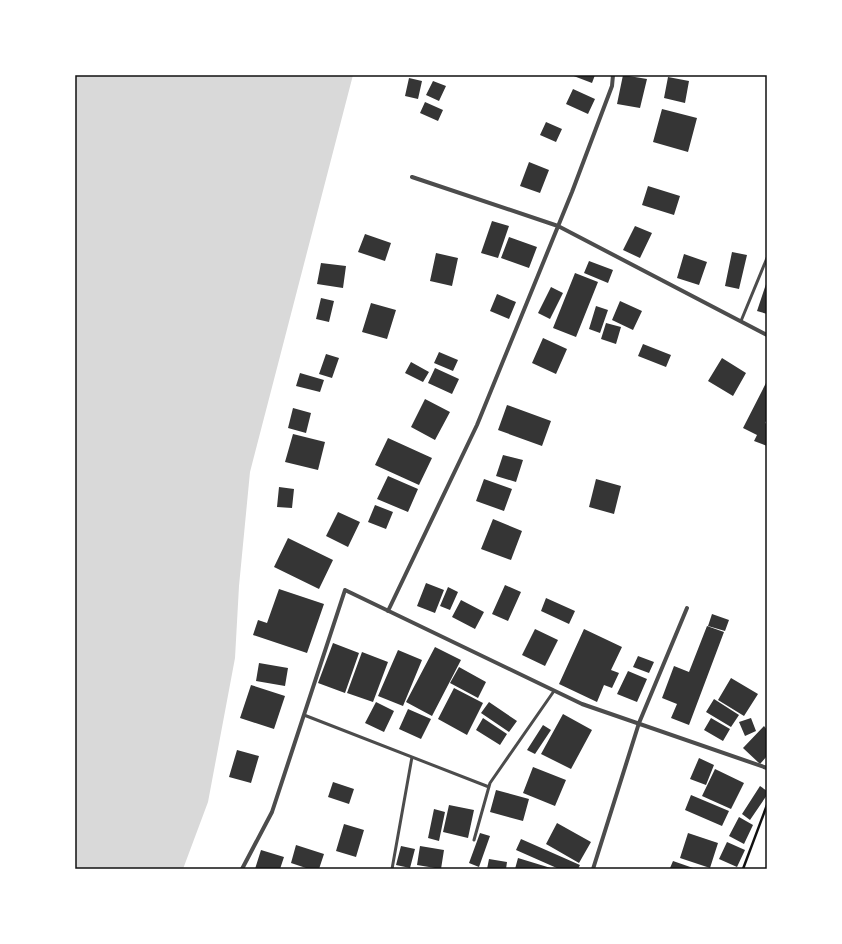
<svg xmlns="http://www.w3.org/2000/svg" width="842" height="944" viewBox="0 0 842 944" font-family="'PT Serif',serif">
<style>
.water{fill:#d9d9d9}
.building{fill:#353535}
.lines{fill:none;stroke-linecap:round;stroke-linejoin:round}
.path{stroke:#111;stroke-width:2.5}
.service{stroke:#4c4c4c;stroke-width:3}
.minor{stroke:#4c4c4c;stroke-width:4}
.neatline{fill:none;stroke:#111;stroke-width:1.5}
</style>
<rect width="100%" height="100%" fill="#fff"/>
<!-- water -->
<path class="water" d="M75,75h278l-103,397 -11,114 -4,72 -27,144 -25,67h-108z"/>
<!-- building -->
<path class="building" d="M571,75h24l-3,8z
M623,75l24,4 -7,29 -23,-4z
M668,77l21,4 -4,22 -21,-5z
M409,78l13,3 -4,18 -13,-3z
M433,81l13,5 -7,15 -13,-6z
M573,89l22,10 -7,15 -22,-10z
M425,102l18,8 -5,11 -18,-8z
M662,109l35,9 -9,34 -35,-10z
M546,122l16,7 -6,13 -16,-7z
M529,162l20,8 -9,23 -20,-7z
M648,186l32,10 -6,19 -32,-10z
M492,221l17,5 -11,32 -17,-5z
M635,226l17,7 -12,25 -17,-8z
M365,234l26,9 -6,18 -27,-9z
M509,237l28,10 -8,21 -28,-10z
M732,252l15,3 -8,34 -14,-3z
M436,253l22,5 -6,28 -22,-5z
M684,254l23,8 -8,23 -22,-7z
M589,261l24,9 -5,13 -24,-10z
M321,263l25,3 -3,22 -26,-4z
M575,273l23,9 -22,55 -23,-9z
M767,281v33l-10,-3z
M551,287l12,6 -13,26 -12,-6z
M497,294l19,8 -7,17 -19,-8z
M321,298l13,3 -5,21 -13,-3z
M620,301l22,10 -9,19 -21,-10z
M371,303l25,7 -9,29 -25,-7z
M596,306l12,4 -8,23 -11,-4z
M606,323l15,4 -5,17 -15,-5z
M543,338l24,11 -11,25 -24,-11z
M643,344l28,11 -5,12 -28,-11z
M439,352l19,8 -5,11 -19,-8z
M326,354l13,4 -7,20 -13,-4z
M722,358l24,15 -13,23 -25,-15z
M411,362l18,10 -6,10 -18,-9z
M435,368l24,11 -7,15 -24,-11z
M300,373l24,7 -4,12 -24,-6z
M767,381v38l-2,4 2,1v22l-13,-5 3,-6 -14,-7z
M425,399l25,13 -15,28 -24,-13z
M507,405l44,16 -9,25 -44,-16z
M293,408l18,5 -5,20 -18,-5z
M293,434l32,8 -7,28 -33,-8z
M388,438l44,20 -13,27 -44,-20z
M503,455l20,5 -7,22 -20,-6z
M388,476l30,13 -10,23 -31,-13z
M484,479l28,10 -8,22 -28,-10z
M596,479l25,7 -7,28 -25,-7z
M279,487l15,2 -2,19 -15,-1z
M375,505l18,7 -7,17 -18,-7z
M338,512l22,10 -12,25 -22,-11z
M493,519l29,12 -11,29 -30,-11z
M288,538l45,22 -14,29 -45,-22z
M426,583l18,7 -9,23 -18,-7z
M505,585l16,7 -13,29 -16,-7z
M448,587l10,5 -8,18 -10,-4z
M279,589l45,15 -17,49 -54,-18 5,-15 9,3z
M546,598l29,13 -6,13 -28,-13z
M461,600l23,12 -9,17 -23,-12z
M712,614l17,6 -4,11 -17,-5z
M707,626l17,6 -35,93 -18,-7 6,-14 -15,-6 12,-32 15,6z
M535,629l23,11 -13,26 -23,-11z
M584,629l38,18 -11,23 8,3 -7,15 -8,-3 -7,17 -38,-18z
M333,643l26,10 -14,40 -27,-10z
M435,647l26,13 -29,56 -26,-14z
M398,650l24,10 -19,46 -25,-10z
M362,652l26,10 -15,40 -26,-9z
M638,656l16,6 -5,11 -16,-6z
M259,663l29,5 -3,18 -29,-5z
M459,667l27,15 -8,16 -28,-15z
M628,671l19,8 -10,23 -20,-8z
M731,678l27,16 -14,22 -26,-16z
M251,685l34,11 -11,33 -34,-11z
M454,688l29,15 -16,32 -29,-16z
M714,699l25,16 -8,12 -25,-15z
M376,702l18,9 -10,21 -19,-9z
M489,702l28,19 -8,11 -28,-19z
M408,709l23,10 -10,20 -22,-10z
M563,714l29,16 -21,39 -30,-15z
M483,718l24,16 -7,11 -24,-15z
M711,718l19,11 -7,12 -19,-11z
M751,718l5,13 -11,5 -6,-14z
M543,725l8,5 -16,24 -8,-4z
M764,726l3,4v26l-7,8 -17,-16z
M237,750l22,6 -8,27 -22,-6z
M699,758l15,7 -8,20 -16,-6z
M533,767l33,13 -11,26 -32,-13z
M715,769l29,14 -13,26 -29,-13z
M333,782l21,7 -5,15 -21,-7z
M760,786l7,5v4l-17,25 -8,-6z
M496,790l33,9 -6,22 -33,-9z
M691,795l38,16 -7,15 -37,-16z
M449,805l25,5 -6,28 -25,-6z
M434,809l11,3 -6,29 -11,-3z
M739,817l14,8 -9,19 -15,-8z
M557,823l34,19 -12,21 -33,-19z
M344,824l20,6 -8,27 -20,-6z
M480,833l10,3 -11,31 -10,-4z
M688,833l30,10 -8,25 -30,-10z
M521,839l59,26 -2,4h-19l-43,-19z
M727,842l18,8 -8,17 -18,-8z
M296,845l28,9 -5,15h-10l-18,-6z
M401,846l14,3 -5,19 -14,-3z
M420,846l24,4 -3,19 -24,-4z
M261,850l23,7 -4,12h-25z
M518,858l36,11h-39z
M489,859l18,3 -1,7h-19z
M673,861l23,8 -26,-1z"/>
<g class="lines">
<!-- path -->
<path class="path" d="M743,869l24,-64"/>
<!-- service -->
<path class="service" d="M741,321l26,-63
M304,715l185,72
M474,840l16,-57 64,-92
M392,869l20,-112"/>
<!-- minor -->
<path class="minor" d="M412,177l146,49 209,109
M388,611l89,-186 95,-233 40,-106 1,-11
M242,869l30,-57 73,-222 237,114 185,64
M593,869l46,-146 48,-115"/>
</g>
<!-- border -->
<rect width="842" height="944" fill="none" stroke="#ffffff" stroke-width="152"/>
<rect x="76" y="76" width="690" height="792" class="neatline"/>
</svg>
